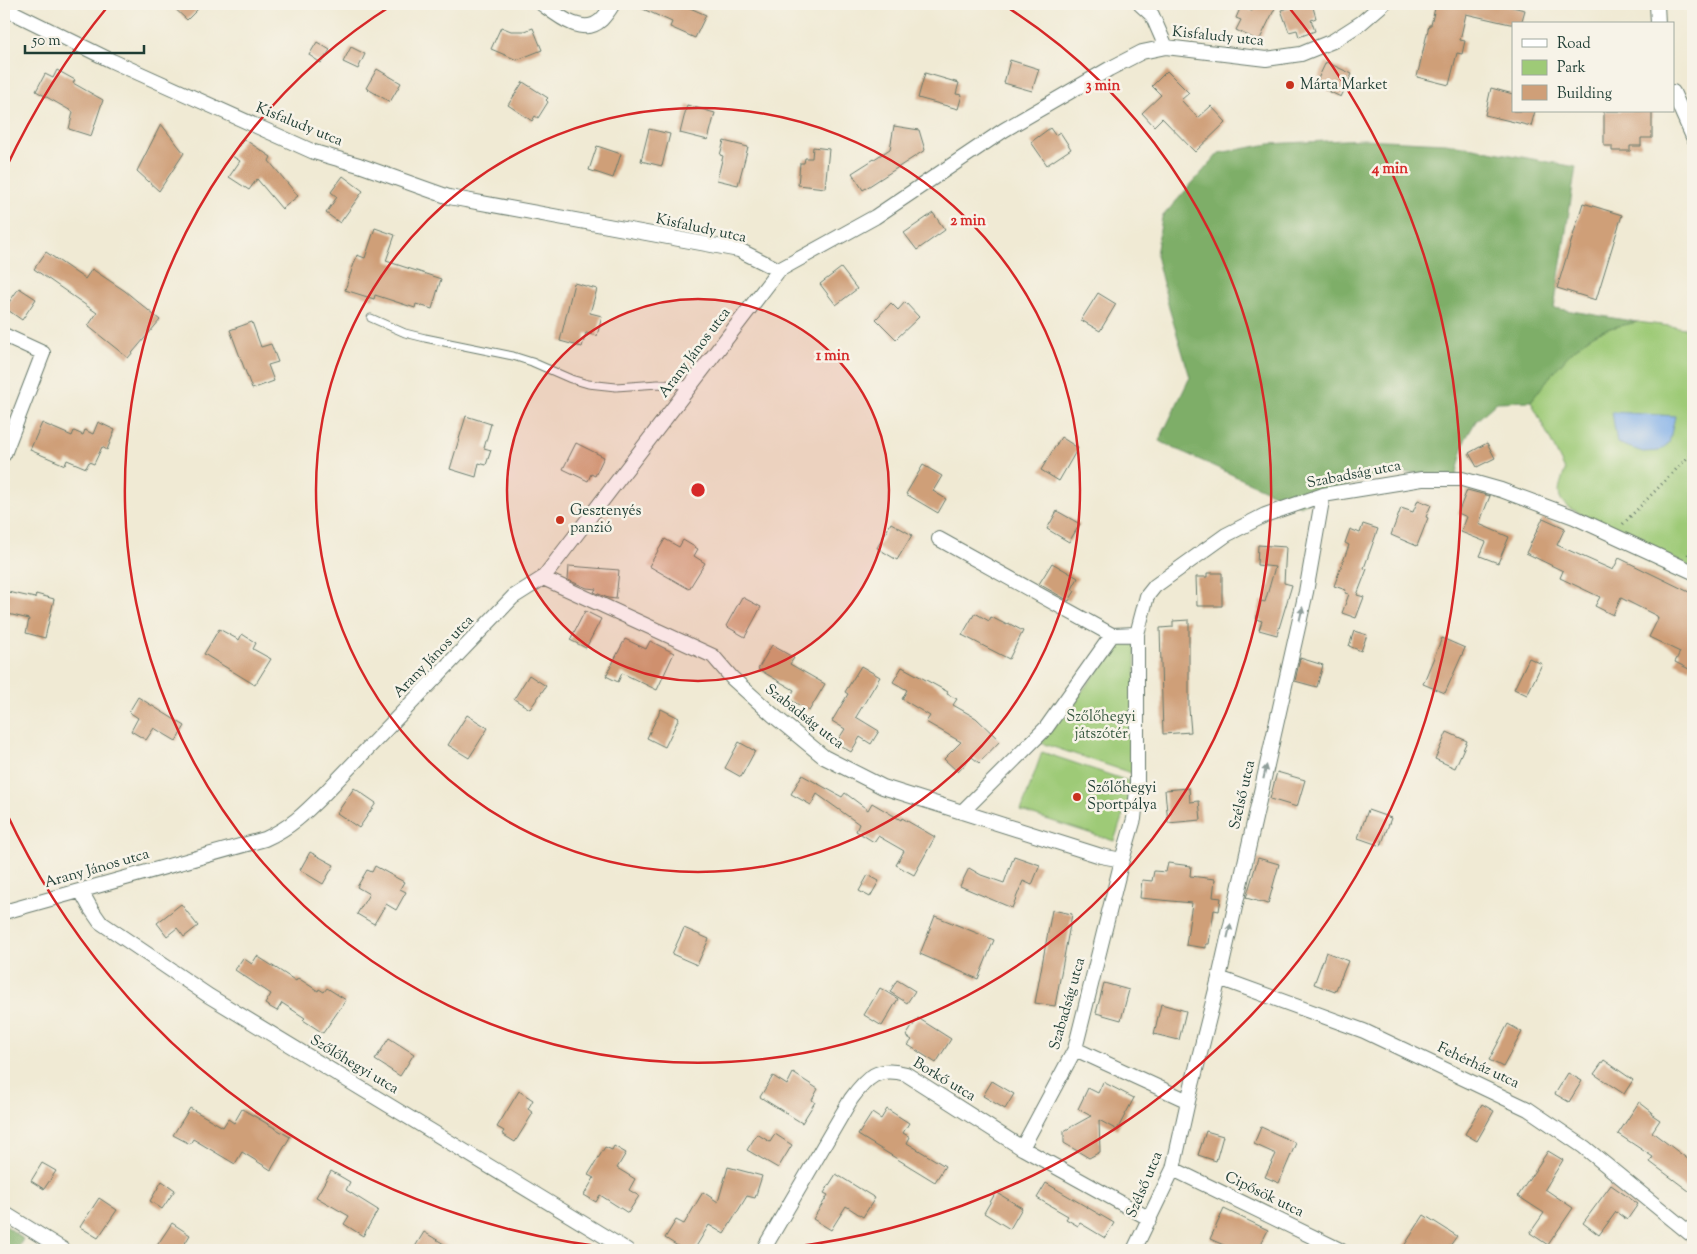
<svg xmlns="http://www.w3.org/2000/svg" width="1697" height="1254" viewBox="0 0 1697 1254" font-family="'Sorts Mill Goudy',serif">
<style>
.green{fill:#9eca77;stroke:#5e8456}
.forest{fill:#7eae68;stroke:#4e764e}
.water{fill:#7faee9;stroke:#4f768e}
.building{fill:#cf9f78}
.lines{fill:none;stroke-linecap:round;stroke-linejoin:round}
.lane-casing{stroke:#687a6c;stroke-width:9}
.street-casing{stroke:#687a6c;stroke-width:16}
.path{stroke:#687a6c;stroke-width:3;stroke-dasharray:1 4;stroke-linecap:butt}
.lane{stroke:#fff;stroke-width:7}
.street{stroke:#fff;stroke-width:14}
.oneway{fill:#8f9e9a}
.ring{fill:none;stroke:#d62828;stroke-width:2.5}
.poi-dot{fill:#c8321e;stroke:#f7f3e8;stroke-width:2}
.labels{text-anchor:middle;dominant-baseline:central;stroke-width:5;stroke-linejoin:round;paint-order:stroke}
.street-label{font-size:15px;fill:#1f3d34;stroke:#f7f3e8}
.poi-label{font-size:15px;fill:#1f3d34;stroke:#f7f3e8;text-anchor:start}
.park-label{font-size:15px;fill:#385941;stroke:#f7f3e8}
.centre{fill:#d62828;stroke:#f7f3e8;stroke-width:2.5}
.ring-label{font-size:15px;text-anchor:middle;font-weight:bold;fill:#d62828;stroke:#f7f3e8;stroke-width:5;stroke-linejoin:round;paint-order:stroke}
</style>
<rect width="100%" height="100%" fill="#f7f3e8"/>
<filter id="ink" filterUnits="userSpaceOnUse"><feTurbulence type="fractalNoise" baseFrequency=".02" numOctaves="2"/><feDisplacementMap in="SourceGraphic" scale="10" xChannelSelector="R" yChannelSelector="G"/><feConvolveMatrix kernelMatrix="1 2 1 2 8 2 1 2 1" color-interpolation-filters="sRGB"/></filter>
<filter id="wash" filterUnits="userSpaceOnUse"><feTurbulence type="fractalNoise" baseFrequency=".0096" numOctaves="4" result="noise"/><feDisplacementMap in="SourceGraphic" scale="20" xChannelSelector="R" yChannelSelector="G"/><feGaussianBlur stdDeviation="1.12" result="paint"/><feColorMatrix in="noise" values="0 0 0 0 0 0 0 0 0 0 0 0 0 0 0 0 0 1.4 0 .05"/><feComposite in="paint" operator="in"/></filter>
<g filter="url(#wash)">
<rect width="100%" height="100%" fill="#f0ead4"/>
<!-- green -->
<path class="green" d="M1637,322l56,7v239l-124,-60c-16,-12 -9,-22 -4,-38l-34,-69c17,-22 42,-57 68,-69 11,-5 26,-7 38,-10z
M1120,643l15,2 2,130 -96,-32z
M1042,752l92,31 -20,58 -93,-30z"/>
<!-- forest -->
<path class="forest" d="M1363,139l83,4 130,24 -22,141 83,14c-12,3 -27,5 -38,10 -26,12 -51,47 -68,69l-34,1 -21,19 -11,19 -9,37c-15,-1 -31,-4 -46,-4 -39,0 -76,17 -110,33l-141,-65 31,-64 -21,-69 -13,-53 6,-38 57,-64 50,-9z
M4,1224l19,15 -6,11h-13z"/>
<!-- water -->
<path class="water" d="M1612,412l63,4 -6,27 -10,8 -16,1 -26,-9z"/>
<g id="blocks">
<!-- building -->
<path class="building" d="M170,4h33l-16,16z
M632,4h49l25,11 -11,23 -25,-11 2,-5z
M1255,4h22l-18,37 -23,-11 5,-10 -5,-2 5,-12 11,5z
M1301,4h11l4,14 -5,2 4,11 -16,6 -2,-7 -8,2 -8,-22z
M1436,4h63l26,6 -4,14h-11l-44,-10 -6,26 5,1 -3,13 -5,-1 -8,32 -32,-8 12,-52h2z
M501,27l10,4h14l8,-3 9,22 -25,10 -26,-11z
M317,42l13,8 -9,13 -12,-8z
M351,47l14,7 -7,15 -15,-7z
M1010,60l29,9 -7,22 -28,-8z
M1326,62l26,12 -11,23 -26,-12z
M377,69l24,14 -11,19 -24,-14z
M57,70l18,10 -2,3 30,17 -12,36 -22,-7 4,-17 -37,-21 9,-17 8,4z
M1167,71l22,22 -8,7 17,18 13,-12 15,16 -31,30 -33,-34 -8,8 -12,-13 19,-18 -9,-9z
M925,73l34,10 -3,11 6,1 -4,14 -40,-11z
M523,82l25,16 -2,2 2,2 -10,16 -3,-2 -3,5 -24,-16z
M1491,88l22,6v17h22l-4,15 -46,-11z
M687,105l28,8 -7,27 -28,-7z
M1604,111h48v27h-11v8h-11v5h-18v-5h-8z
M161,124l23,29 -25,38 -22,-20z
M894,126l25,4 6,20 -62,40 -11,-17 38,-24z
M1050,128l5,7 5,-3 11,17 -24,16 -16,-23z
M649,129l21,5 -8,32 -21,-5z
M244,139l27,18 -2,4 29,35 -16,13 -25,-30 -8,11 -20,-13 11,-16 -8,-5z
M724,141l24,6 -10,38 -21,-5 6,-24 -3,-1z
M597,146l24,8 -8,24 -24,-8z
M813,147l16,2 -4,39 -27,-3 2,-22h4l1,-5h7z
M343,176l20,15 -23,32 -14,-10 11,-16 -6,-5z
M1583,203l39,12 -26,85 -39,-12z
M933,213l12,17 -28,20 -13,-17z
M375,228l20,7 -9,26 55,18 -9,30 -16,-5 -1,4 -40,-13 -1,4 -29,-9 12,-35 8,3z
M46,252l39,27 7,-10 33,22 35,29 -32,38 -40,-32 9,-13 -63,-44z
M841,268l16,21 -21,16 -16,-21z
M574,283l23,6 -7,24 12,3 -5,20 -11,-3 -4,14 -22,-6z
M19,288l17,11 -14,21 -17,-12z
M1098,293l18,11 -16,27 -19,-11z
M905,302l14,15 -23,22 -20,-20 15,-16 7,7z
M252,322l9,25 10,-3 7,18 -10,3 6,16 -22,8 -22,-59z
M466,416l25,8 -7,24 7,2 -5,15 -7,-2 -3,14 -26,-8z
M98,422l17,8 -8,20 -5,-3 -8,17 -5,-2 -3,6 -19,-8 -2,5 -35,-15 12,-27 30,13 2,-5 9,4 2,-5 8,4z
M1061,437l17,11 -19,33 -18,-11z
M576,443l28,14 -9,19 -4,-2 -3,7 -25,-12z
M1487,443l8,15 -18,9 -8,-14z
M923,465l19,11 -9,15 13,8 -8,14 -32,-19z
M1467,490l23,6 -11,28 30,13 -11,26 -18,-7 6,-14 -25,-10 6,-15 -9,-4z
M1418,500l13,5 -5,12 2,1 -11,28 -26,-11 10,-27 12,4z
M1057,511l23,13 -11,18 -22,-13z
M1543,518l22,10 -8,17 56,25 6,-12 74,36v65l-4,10 -14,-7 5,-10 -31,-15 9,-18 -1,-3 -36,-18 -8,17 -18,-9 5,-9 -40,-19 3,-7 -37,-18z
M891,523l21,12 -15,25 -20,-12z
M1363,524l15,5 -14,39 3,1 -10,26 7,2 -8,21 -14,-5 7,-19 -4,-1 1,-3 -12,-4 15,-41 -4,-2 5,-14 10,4z
M665,539l14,8 4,-7 15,9 -4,7 11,7 -16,26 -40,-23z
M1258,545l28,2 -2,36 8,2 -15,50 -18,-5 3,-9 -6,-2 5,-18 4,1 10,-35 -18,-2z
M1052,563l26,15 -6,11 3,2 -6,10 -30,-17z
M569,566l50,4 -3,29 -8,-1 -14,-6 2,-3 -9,-1 -19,-8z
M1207,573h15v33h-25l-1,-29h11z
M4,591l31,7 1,-4 18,5 -9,39 -19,-5 3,-14 -25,-6z
M742,597l19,10 -16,30 -19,-11z
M585,611l16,8 -15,29 -16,-8z
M975,613l14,8 2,-4 16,8 1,-2 15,8 -14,28 -47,-24z
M1189,620v89l2,23 -28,2 -3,-106 13,-1v-6z
M219,629l20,11 3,-6 14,9 -3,6 18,10 -16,26 -51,-31z
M1354,631l13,4 -6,16 -12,-5z
M1442,638l23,10 -20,45 -22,-9z
M625,639l21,10 4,-8 24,12 -17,37 -35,-17 -4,9 -12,-6z
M772,645l22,13 -4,6 35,20 -16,27 -20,-12 5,-9 -36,-21z
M1300,658l23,7 -6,22 -22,-6z
M1529,658l13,6 -15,31 -13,-6z
M861,666l19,11 -24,40 23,14 -8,13 -11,-7 -9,15 -15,-9 9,-14 -13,-8 16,-27 -3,-2z
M902,667l46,25 -1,2 10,5 -4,6 23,13 24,23 -21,22 -7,-6 -14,15 -14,-13 17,-17 -35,-20 4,-6 -28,-17 5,-9 -14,-8z
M529,675l17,11 -16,23 -16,-10z
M138,697l47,29 -9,15 -22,-13 -8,12 -15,-9 7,-13 -9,-6z
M661,709l18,9 -14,29 -18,-9z
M467,715l21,13 -19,30 -21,-13z
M1447,732l20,9 -12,27 -20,-9z
M739,742l16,9 -14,26 -16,-9z
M1277,772l28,8 -8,27 -27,-8z
M802,775l40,22 3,-4 23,17 4,-7 29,17 1,-2 33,19 -21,38 -18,-10 8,-14 -26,-15 -4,6 -18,-11 3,-7 -42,-30 -6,11 -20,-11z
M354,788l22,15 -17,25 -22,-15z
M1189,788l1,14 9,-1 2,19 -33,3 -3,-33z
M1368,810l23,8 -10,28 -23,-8z
M310,852l24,13 -11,19 -23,-14z
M1014,856l26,9 -8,20 -9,-4 -11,27 -52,-22 9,-18 12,7 23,8z
M1258,858l21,6 -11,40 -22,-6z
M1168,863l23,3 -1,10 25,3 -2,18 8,1 -2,13 -5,-1 -5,34h-3v4l-20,-3 6,-42 -52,-5 2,-18 10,1 2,-10 12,1z
M375,866l29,16 -4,7 6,3 -10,18 -10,-6 -12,20 -17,-10 12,-20 -12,-7 10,-17 5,2z
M868,875l11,6 -9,16 -11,-6z
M181,904l17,22 -14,11 -7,-9 -10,8 -10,-13z
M1052,910l20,4 -17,92 -20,-3z
M935,916l59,24 -16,39 -58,-25z
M684,928l25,11 -12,26 -25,-11z
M1326,952l22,9 -13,31 -21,-8z
M257,956l39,25 2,-3 20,13 1,-2 5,3 3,-4 19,12 -23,33 -20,-13 2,-2 -23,-15 -5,8 -12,-7 6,-10 -36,-24 8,-12 9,6z
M897,980l18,11 -8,12 -17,-11z
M1104,983l25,7 -8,30 -25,-7z
M880,988l18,11 -16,27 -18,-11z
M1161,1004l25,7 -7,29 -25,-6z
M918,1018l33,21 -15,24 -28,-18 4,-5 -6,-4z
M1508,1024l14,8 -19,35 -14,-7z
M389,1038l25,16 -14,22 -25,-16z
M1604,1060l29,20 -9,14 -30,-20z
M793,1073l25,16 -6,11 3,2 -13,21 -42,-26 13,-21 14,9z
M1568,1073l14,8 -13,21 -14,-8z
M992,1081l22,13 -9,15 -22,-13z
M1103,1082l31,16 -17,32 -18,-10 1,32 -11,6 -25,-15v-12l27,-15 -13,-7 10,-21 10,5z
M519,1091l14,9 -5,9 5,4 -18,29 -13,-8 2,-3 -7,-4z
M1639,1102l13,10 -1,2 9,6 -8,12 41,31v31l-43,-32 3,-5 -35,-23z
M1482,1104l12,7 -17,30 -12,-7z
M190,1108l33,19 5,-8 6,4 8,-14 48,28 -19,33 -29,-18 -7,12 -42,-25 -3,5 -17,-9z
M887,1109l22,14 -6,10 7,4 -3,6 38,23 -10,16 -77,-47 14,-22 9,6z
M1261,1127l35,16 -17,40 -14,-6 11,-23 -22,-10z
M1206,1131l17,5 -7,25 -18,-6z
M757,1134l13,8 5,-8 17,11 -14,23 -31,-18z
M614,1146l12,7 -9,15 18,11 -6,11 10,6 -11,17 -28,-18 -4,7 -12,-7 10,-17 -6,-3 17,-28 7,3z
M1548,1151l15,9 -18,29 28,19 -25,37 -18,-12 14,-20 -26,-17z
M42,1163l14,8 -12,18 -13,-8z
M728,1167l34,9 -7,22 -8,-2 -23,38 -15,-9 -15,25h-10l-19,-12 11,-18 8,4 19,-32 15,10z
M331,1171l19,11 -4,8 32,20 -15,26 -19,-12 5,-8 -33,-19z
M836,1174l39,24 -12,19 -17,-11 -15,24 -18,-11 15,-24 -4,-2z
M162,1181l13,9 -13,19 -12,-8z
M1046,1183l68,40 -9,15 -25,-15 -2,3 -12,-7 2,-3 -31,-18z
M1611,1185l27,19 -11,16 -11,-8 -17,23 -16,-12z
M996,1192l26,16 -12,21 -26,-16z
M99,1198l18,12 -19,28 -18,-11z
M1224,1209l44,21 -10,20h-23l-25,-11z
M1424,1215l33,21 -10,14h-36l-7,-4z
M172,1223l18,12 -9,15h-27z
M424,1232l30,18h-41z"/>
</g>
</g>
<g filter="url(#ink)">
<use href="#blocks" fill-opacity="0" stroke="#687a6c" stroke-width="1"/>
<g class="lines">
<!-- lane casing -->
<g class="lane-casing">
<path id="lane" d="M371,318l34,15 20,5 88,18 19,6 39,17 17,5 28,3 42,-3 32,1"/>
</g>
<!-- street casing -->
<g class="street-casing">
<path id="street" d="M542,4c15,11 41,33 59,16 5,-5 9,-11 12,-16
M1140,4l12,11 14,32
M1657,4l1,20
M4,8l108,53 202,91 45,13 90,32 290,53 40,20
M1673,92l20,45
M4,335l39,18 -39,101
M939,539l173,96 25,-1
M543,578l170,78 19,22 41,37 51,42 59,30 218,69 21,4
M962,812l84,-84 66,-93
M81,891l10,18 9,13 109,74 418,254
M4,912l261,-73c26,-12 39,-25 59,-45l189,-197 30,-19 236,-308 96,-53 129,-87 105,-61 33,-17 24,-5 100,12 35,-5 32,-13 28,-18 22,-19
M1219,978l145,53 164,78 56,38 109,89
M1075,1049l113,52
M1022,1148l53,-99 47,-189 12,-41 3,-29v-156l10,-38 8,-10 71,-51 39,-20 58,-20 99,-16h40l39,11 73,27 119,55
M1173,1169l167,81
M4,1213l60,37
M763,1250l88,-151c16,-22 27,-33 55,-25l116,74 128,71
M1134,1250l39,-81 15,-68 31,-123 87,-386 17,-97"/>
</g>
<!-- path -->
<path class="path" d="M1623,524l70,-72
M1688,555l5,-13"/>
<!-- lane -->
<use href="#lane" class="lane"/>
<!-- street -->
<use href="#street" class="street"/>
</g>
<!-- one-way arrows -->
<defs><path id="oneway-solid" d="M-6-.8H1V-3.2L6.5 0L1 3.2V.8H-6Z" transform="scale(1.25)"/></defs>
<g class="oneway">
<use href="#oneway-solid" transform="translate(1301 614) rotate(-77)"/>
<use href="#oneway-solid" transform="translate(1265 772) rotate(-77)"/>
<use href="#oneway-solid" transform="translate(1229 931) rotate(-77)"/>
</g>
</g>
<!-- distance rings -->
<circle cx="698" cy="490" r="191" fill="#d62828" fill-opacity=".12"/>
<g class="ring">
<circle cx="698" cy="490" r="191"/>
<circle cx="698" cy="490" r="382"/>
<path d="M1002 4A573 573 0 1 1 394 4"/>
<path d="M632 1250A763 763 0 0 1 6 812M6 168A763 763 0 0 1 109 5M1287 5A763 763 0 0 1 764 1250"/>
</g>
<!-- markers -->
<g class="poi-dot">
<circle cx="1290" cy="85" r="5"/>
<circle cx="560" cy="520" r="5"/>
<circle cx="1077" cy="797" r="5"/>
</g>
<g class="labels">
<!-- street labels -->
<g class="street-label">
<text transform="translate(1218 37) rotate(6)">Kisfaludy utca</text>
<text transform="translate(299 125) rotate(22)">Kisfaludy utca</text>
<text transform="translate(701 229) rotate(12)">Kisfaludy utca</text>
<text transform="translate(695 353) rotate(-53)">Arany János utca</text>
<text transform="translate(1354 475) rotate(-11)">Szabadság utca</text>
<text transform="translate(434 657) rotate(-46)">Arany János utca</text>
<text transform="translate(804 717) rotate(38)">Szabadság utca</text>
<text transform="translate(1243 795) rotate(-77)">Szélső utca</text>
<text transform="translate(97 869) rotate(-16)">Arany János utca</text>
<text transform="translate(1068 1004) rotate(-74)">Szabadság utca</text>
<text transform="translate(354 1065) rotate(31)">Szőlőhegyi utca</text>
<text transform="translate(1478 1066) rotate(25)">Fehérház utca</text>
<text transform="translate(944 1080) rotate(31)">Borkő utca</text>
<text transform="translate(1145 1185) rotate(-67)">Szélső utca</text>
<text transform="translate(1264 1195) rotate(26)">Cipősök utca</text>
</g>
<!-- poi labels -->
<g class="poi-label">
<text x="1300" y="85">Márta Market</text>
<text x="570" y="511">Gesztenyés<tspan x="570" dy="17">panzió</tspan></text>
<text x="1087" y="788">Szőlőhegyi<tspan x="1087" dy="17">Sportpálya</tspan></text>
</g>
<!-- park labels -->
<g class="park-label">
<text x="1101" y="717">Szőlőhegyi<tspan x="1101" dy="17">játszótér</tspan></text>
</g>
</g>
<circle cx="698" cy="490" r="8" class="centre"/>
<g class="ring-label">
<text x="1103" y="90">3 min</text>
<text x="1390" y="173">4 min</text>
<text x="968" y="225">2 min</text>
<text x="833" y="360">1 min</text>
</g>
<!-- margin -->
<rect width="1697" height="1254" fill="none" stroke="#f7f3e8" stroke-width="20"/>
<!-- legend -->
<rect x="1512" y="22" width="162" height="90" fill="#f7f3e8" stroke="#a1aaa0"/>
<rect x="1522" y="39" width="25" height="8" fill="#ffffff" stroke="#a1aaa0"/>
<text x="1557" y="48" font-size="15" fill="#1f3d34">Road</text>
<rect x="1522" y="60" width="25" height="15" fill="#9eca77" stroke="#a1aaa0"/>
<text x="1557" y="72" font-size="15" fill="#1f3d34">Park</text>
<rect x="1522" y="85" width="25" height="15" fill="#cf9f78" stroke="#a1aaa0"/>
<text x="1557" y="98" font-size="15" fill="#1f3d34">Building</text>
<!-- scale -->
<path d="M25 45v8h119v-8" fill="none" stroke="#1f3d34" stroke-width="2.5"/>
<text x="32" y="45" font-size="15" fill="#1f3d34" stroke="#f7f3e8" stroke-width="4" paint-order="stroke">50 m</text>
</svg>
